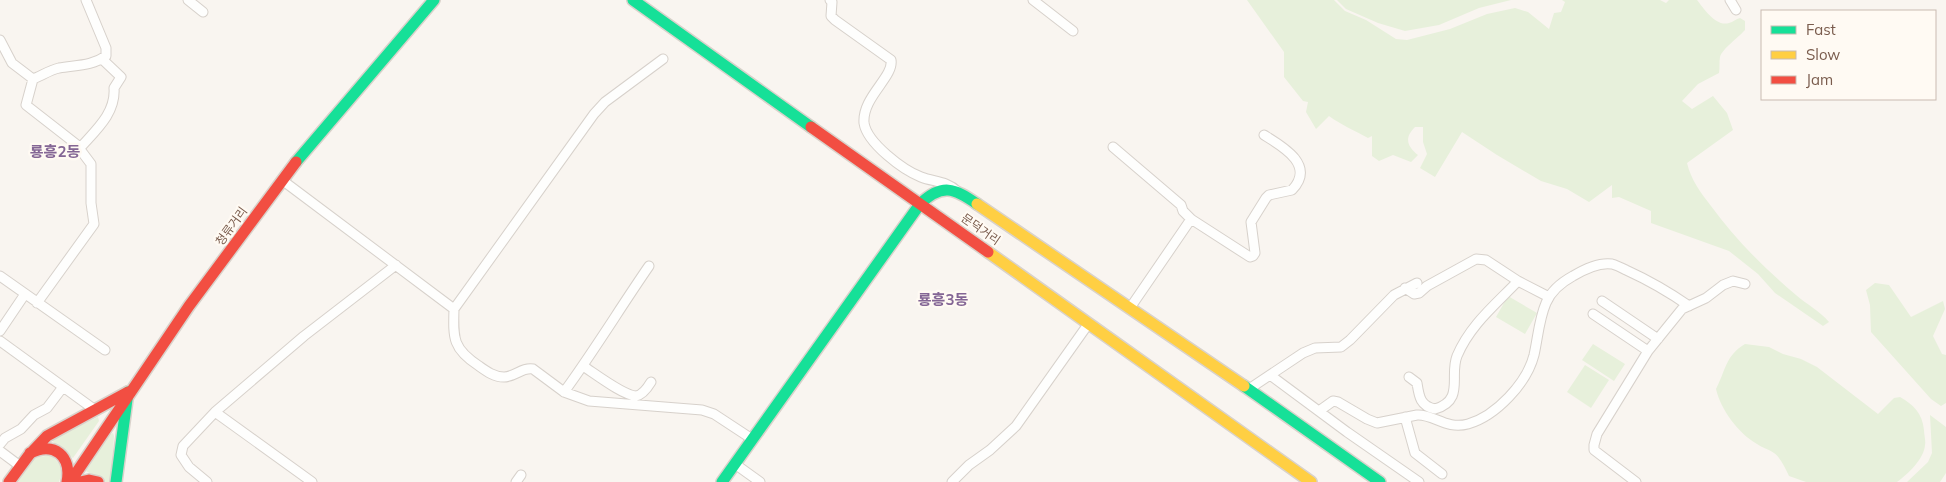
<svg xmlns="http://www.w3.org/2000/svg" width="1946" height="482" viewBox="0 0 1946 482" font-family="Mulish,'Noto Sans KR',sans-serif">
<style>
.green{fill:#e7f0db}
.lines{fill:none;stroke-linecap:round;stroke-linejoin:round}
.street-casing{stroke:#d7d1cb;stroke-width:11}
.fast-casing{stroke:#d9d2cb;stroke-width:14}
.slow-casing{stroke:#d9d2cb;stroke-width:14}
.jam-casing{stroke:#d9d2cb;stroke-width:14}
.street{stroke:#fefefd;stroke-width:9}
.fast{stroke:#16e098;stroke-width:11}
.slow{stroke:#ffcf43;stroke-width:11}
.jam{stroke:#f24e42;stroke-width:11}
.labels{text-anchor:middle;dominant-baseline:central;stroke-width:4.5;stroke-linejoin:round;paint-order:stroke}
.street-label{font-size:12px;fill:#7a5c4d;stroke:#fffaf3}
.quarter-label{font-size:15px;font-weight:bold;fill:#846695;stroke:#fffaf3}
</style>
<rect width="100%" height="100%" fill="#f9f5f0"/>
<!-- green -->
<path class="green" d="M1247,0h87l11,11 21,9 30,19 11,1 43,-11 37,-15 28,-6 13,4 21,17 5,-16 7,-1 4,-10 -3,-2h98l6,3 3,-3h28c7,9 19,27 32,23 4,-1 7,-4 11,-5l5,3v9c-6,7 -23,19 -25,27 -1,5 0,11 -1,16l-21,11 -16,17 10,8 21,-13 14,17 6,17 -46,33c4,17 14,30 24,43 25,34 53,62 85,89 10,9 24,16 33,27l-6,4 -48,-33 -17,-19 -29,-23 -78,-28v-12l-32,-14 -7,1v-13l-23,17 -22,-13 -26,-8 -44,-26 -35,-23 -27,45 -15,-9 7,-14 -4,-12v-15h-8c-11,11 -8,19 3,28l-7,7 -18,-7 -14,6 -7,-5v-20l-4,2c-14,-8 -27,-13 -39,-22l-13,13 -10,-17 2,-10 -5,-1 -19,-24v-25z
M1337,0h174l-32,8 -40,17 -34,6 -27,-8 -32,-14z
M1875,283l14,2 22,32 32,-16 2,8 -12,27 9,18 4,1v48l-5,3 -10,-7 -60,-67 -1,-27 -4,-15z
M1508,296l29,17 -12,21 -29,-17z
M1593,344l32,20 -11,17 -32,-21z
M1745,344l24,3 14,7 18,5 16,8 61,47 16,-16 6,-1c14,8 22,16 24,33 0,5 2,11 1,15 -1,14 -17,29 -28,37h-91l-17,-6c-4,-8 -8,-18 -15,-23 -5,-4 -12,-5 -17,-9 -19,-11 -36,-34 -41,-55 10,-19 9,-33 29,-45z
M1585,365l24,15 -18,28 -24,-16z
M1930,415l16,12v46l-6,9h-33l21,-20 4,-9z
M98,417l1,4 -26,37 -18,-13 -3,-6z
M113,433l1,3 -3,46h-6l-19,-11 23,-36z
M51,455l12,13 -4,14h-43l18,-24z"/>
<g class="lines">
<!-- street casing -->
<g class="street-casing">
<path id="street" d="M188,0l15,12
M830,0l2,2 -1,14 4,4 56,40c3,17 -29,37 -27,63 3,20 39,47 57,54 13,5 26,4 36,14
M1033,0l40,31
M1730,0l6,10
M0,40l12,23 21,16c8,-3 17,-9 26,-11 17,-3 33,-2 47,-12v-8l-20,-48
M33,79l-7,26 50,39 15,20v39l3,21 -57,79
M1113,147l68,58 2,6 8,8 59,38 3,-1 2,-3 -4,-31 15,-24 3,-3 23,-5c24,-25 -10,-44 -28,-55
M80,148c16,-18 36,-35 34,-60l7,-11 -19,-18
M282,180l172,129 140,-195 11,-12 58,-43
M0,276l105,74
M1405,288l9,6 5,-1 8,-7 49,-27 10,1 32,21 31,16
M1602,301l56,38
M1130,308l61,-89
M454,309c-1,30 -1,40 25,57 7,5 15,11 25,11 11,0 18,-10 29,-8l31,23 25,9 113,9 12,4 38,25
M1593,314l55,37
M0,331l25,-37
M0,341l95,69
M583,366c11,7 41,30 53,30 6,-1 12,-9 15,-14
M1270,375l77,57 72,50
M1409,377l8,6c2,13 3,23 18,26 30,-9 14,-33 22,-53 13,-31 38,-51 61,-75
M1249,389l54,-36 12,-5 26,-1 9,-7 44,-45 23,-12
M564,392c30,-41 56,-84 85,-126
M1319,411l14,-10 5,1 29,17 10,4 40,-8c17,-1 29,15 51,9 28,-8 59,-41 66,-69 4,-18 5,-36 12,-52 5,-12 16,-21 27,-27 10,-6 26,-14 39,-12 4,1 10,4 14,6 22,10 43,22 63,36
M215,412l97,70
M1405,417l10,36 27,21
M0,444l5,-6 16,-9 13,-14 13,-7 16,-21
M0,451l20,15
M735,464l25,18
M207,482l-18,-15 -8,-12 2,-9 32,-34 89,-76 92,-71
M516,482l5,-7
M952,482l17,-17 21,-15 26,-24 73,-103
M1636,482l-42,-32v-5l3,-11 51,-83 34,-42 24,-11 17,-13 10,-4 12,3"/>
</g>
<!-- fast casing -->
<g class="fast-casing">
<path id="fast" d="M633,0l178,127
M296,162l138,-162
M1244,386l136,96
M116,482l12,-90
M722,482l198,-278c22,-21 34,-16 57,0"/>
</g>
<!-- slow casing -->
<g class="slow-casing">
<path id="slow" d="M977,204l267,182
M988,252l323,230"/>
</g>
<!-- jam casing -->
<g class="jam-casing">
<path id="jam" d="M811,127l177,125
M30,453c24,-12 42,3 37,29
M9,482l20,-27 18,-19 81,-44
M70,482l119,-176 107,-144
M80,482l9,-2 9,2"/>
</g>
<!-- street -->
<use href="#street" class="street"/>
<!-- fast -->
<use href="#fast" class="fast"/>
<!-- slow -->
<use href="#slow" class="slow"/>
<!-- jam -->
<use href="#jam" class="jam"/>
</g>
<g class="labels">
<!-- street labels -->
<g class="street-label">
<text transform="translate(231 226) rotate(-54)">청류거리</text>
<text transform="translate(981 229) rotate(35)">문덕거리</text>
</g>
<!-- quarter labels -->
<g class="quarter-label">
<text x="55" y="151">룡흥2동</text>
<text x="943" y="299">룡흥3동</text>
</g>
</g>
<!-- legend -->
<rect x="1761" y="10" width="175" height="90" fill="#fffaf3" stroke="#cabbb1"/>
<rect x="1771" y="26" width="25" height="8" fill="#16e098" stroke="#cabbb1"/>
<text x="1806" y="35" font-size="15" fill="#7a5c4d">Fast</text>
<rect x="1771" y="51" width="25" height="8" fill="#ffcf43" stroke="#cabbb1"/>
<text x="1806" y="60" font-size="15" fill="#7a5c4d">Slow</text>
<rect x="1771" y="76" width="25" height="8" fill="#f24e42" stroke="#cabbb1"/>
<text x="1806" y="85" font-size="15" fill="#7a5c4d">Jam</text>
</svg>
